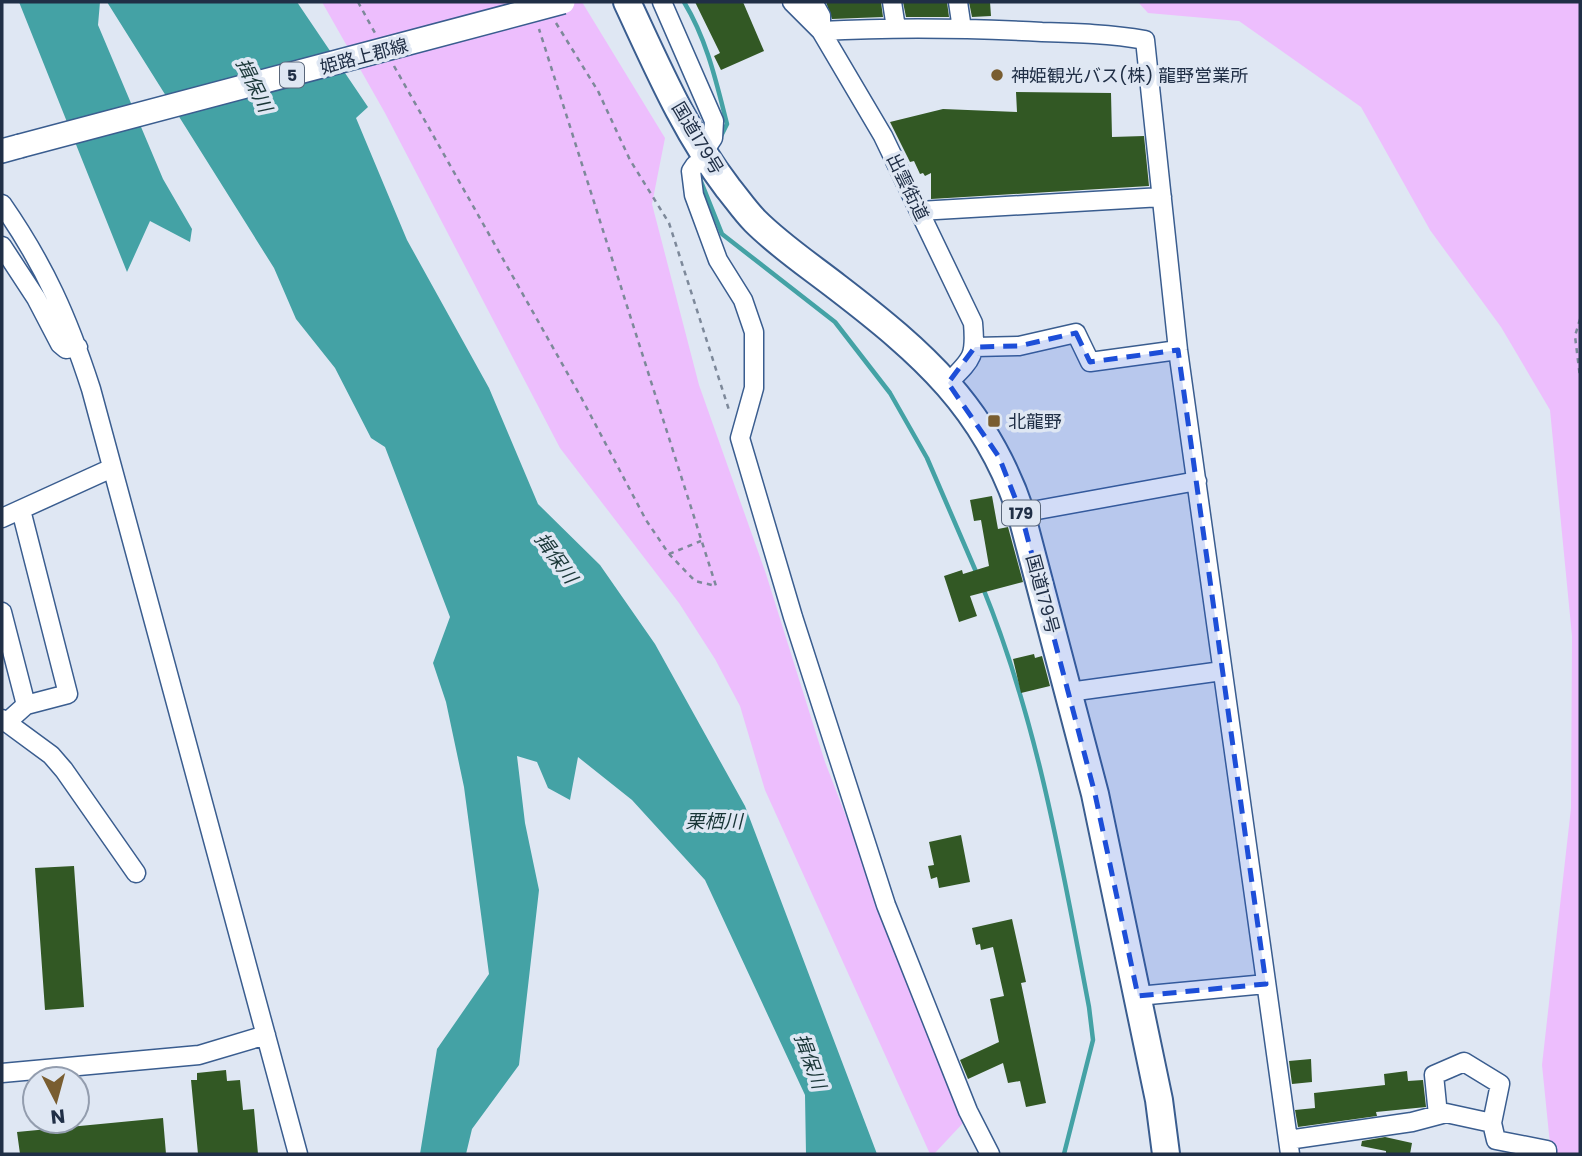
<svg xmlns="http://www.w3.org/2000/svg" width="1582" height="1156" viewBox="0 0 1582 1156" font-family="Poppins,'Noto Sans JP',sans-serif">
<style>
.green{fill:#edbefd}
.water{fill:#44a2a5}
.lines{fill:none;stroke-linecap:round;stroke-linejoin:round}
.stream{stroke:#44a2a5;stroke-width:4.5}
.building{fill:#325824}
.minor-casing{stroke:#3a5d8f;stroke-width:21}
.major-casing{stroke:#3a5d8f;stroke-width:26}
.highway-casing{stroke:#3a5d8f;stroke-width:30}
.path{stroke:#7d899a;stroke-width:2.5;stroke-dasharray:5 5;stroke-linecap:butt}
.minor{stroke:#fff;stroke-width:18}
.major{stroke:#fff;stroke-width:23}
.highway{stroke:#fff;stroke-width:26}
.major-bridge-casing{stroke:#3a5d8f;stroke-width:26;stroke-linecap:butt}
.major-bridge{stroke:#fff;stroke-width:23}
.marked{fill:#1d4ed8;fill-opacity:0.2;stroke:#1d4ed8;stroke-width:5;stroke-dasharray:14 9;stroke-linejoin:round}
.poi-dot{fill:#795d30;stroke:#dfe7f3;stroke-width:2.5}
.labels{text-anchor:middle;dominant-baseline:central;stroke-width:7;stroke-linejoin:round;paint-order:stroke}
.shield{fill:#dfe7f3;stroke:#59667a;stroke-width:2}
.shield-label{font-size:16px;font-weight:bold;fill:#202f46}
.street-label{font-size:18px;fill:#202f46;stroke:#dfe7f3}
.poi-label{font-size:18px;fill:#202f46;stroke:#dfe7f3;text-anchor:start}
.water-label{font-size:19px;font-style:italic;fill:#193637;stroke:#dfe7f3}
</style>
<rect width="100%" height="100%" fill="#dfe7f3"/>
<!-- green -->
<path class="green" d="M322,2h260l83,136 -13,66 47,181 67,189 59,188 139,360 -30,32h-4l-165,-364 -25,-84 -25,-47 -36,-56 -119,-155 -175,-335z
M1138,2h442v1152h-29l-9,-89 29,-257 1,-172 -22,-226 -49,-83 -71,-97 -69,-123 -122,-86 -91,-8z"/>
<!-- water -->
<path class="water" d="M19,2h81l-2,23 65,154 29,50 -2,13 -40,-21 -23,51z
M107,2h190l71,105 -12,11 51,122 82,148 49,116 62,61 55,79 90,162 132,348h-71l-1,-59 -100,-215 -73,-80 -54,-43 -8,43 -22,-12 -11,-26 -20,-6 8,67 14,67 -20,175 -47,64 -6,25h-46l17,-105 52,-75 -25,-187 -18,-85 -13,-39 17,-46 -65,-170 -14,-9 -36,-70 -39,-49 -22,-51z"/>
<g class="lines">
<!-- stream -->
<path class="stream" d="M684,2c23,38 32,79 43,122l-7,14
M704,171l-4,8 22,55 113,88 55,71 37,65 50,116
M983,588c55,135 79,278 106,419l4,33 -29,114"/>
</g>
<!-- building -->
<path class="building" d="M695,2h48l21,49 -43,19 -7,-14 6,-3z
M826,2h55l2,15 -51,2z
M903,2h44l2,15h-43z
M969,2h21l1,14 -19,1z
M1016,92l95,1 1,44 32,-1 5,50 -218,13v-26l-6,3 -2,-3 -3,1 -6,-13 -4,1 -20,-40 53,-13 74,3z
M992,496l6,33 10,-2 15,55 -53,14 7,20 -18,6 -15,-46 18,-6 1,4 26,-8 -8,-46 -7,1 -4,-21z
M1034,654l1,4 7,-2 8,30 -29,7 -8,-34z
M961,835l9,47 -31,6 -2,-11 -6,2 -3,-13 6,-1 -5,-23z
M74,866l10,141 -39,3 -10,-142z
M1012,919l14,63 -5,1 25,120 -20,4 -6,-26 -12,2 -5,-20 -35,16 -8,-19 39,-18 -9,-43 14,-3 -11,-49 -12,3 -1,-6 -4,1 -4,-17z
M1311,1059l1,23 -20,2 -3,-23z
M226,1070l1,11 13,-1 3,30 11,-1 4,45h-60l-7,-74h6v-7z
M1407,1071l1,10 15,-1 3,27 -50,5 1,4 -79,11 -3,-17 20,-2 -1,-15 71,-8 -1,-11z
M163,1118l3,36h-146l-3,-22z
M1385,1137l27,6 -2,11h-24v-3l-25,-5 1,-5z"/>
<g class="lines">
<!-- minor casing -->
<g class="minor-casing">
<path id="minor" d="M662,2l52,119 -1,17 -4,6
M792,2l29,29 62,105 90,187c3,34 -1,36 -25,60
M813,2l8,14v15c73,-4 148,-3 221,1 35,1 69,2 103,8l33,310 112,804
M892,2l4,26
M958,2l4,27
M695,165l-4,6 3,24 24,65 25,40 11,32v56l-14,50 53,179 93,288 82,206 22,43
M2,204c43,62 66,114 89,185l207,765
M919,211l243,-14
M2,246l34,52 24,46 6,5 12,-2
M975,347l44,-1 57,-13 14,29 88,-12
M1021,513l176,-32
M2,518l110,-50
M2,612l24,93
M1069,692l153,-21
M2,719l49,36 13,15 72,103
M6,723l20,-18 42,-11 -47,-184
M1138,996l128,-12
M2,1073l197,-18 67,-20
M1492,1123l4,17 51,10v4
M1288,1140l124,-18 34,-9 46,10 8,-39 -36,-22 -30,13 4,40"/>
</g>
<!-- major casing -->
<g class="major-casing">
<path id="major" d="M2,151l18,-5"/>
</g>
<!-- highway casing -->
<g class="highway-casing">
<path id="highway" d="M627,2c30,64 58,130 101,186 9,11 17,23 27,33 25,25 55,45 82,66 86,66 149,121 184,226l74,281 64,306 7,54"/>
</g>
<!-- path -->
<path class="path" d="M358,2l17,31
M556,23l42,68 32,69 39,63 60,187
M394,66l188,333 64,121 23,34 26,27 21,5 -177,-557
M1580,319l-5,17 5,41
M669,554l32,-13"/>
<!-- minor -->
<use href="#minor" class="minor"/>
<!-- major -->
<use href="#major" class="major"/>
<!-- highway -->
<use href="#highway" class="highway"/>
<!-- major-bridge casing -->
<g class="major-bridge-casing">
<path id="major-bridge" d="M20,146l543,-144"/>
</g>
<!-- major-bridge -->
<use href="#major-bridge" class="major-bridge"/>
</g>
<!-- marked area -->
<path class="marked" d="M1076,333l14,29 88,-12 88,634 -128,12 -43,-202 -74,-281 -22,-56 -51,-74 27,-36 44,-1z"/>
<!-- markers -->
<g class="poi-dot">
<circle cx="997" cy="75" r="7"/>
<rect x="987" y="414" width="14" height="14" rx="3.5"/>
</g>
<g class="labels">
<!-- shield labels -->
<g class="shield">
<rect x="280" y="62.5" width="24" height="25" rx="5"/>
<rect x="1002" y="500.5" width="38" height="25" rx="5"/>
</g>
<g class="shield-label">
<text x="292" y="75">5</text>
<text x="1021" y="513">179</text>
</g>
<!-- street labels -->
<g class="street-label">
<text transform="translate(364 56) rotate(-15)">姫路上郡線</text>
<text transform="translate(698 138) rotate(59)">国道179号</text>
<text transform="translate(908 187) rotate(64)">出雲街道</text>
<text transform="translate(1043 594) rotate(75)">国道179号</text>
</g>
<!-- poi labels -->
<g class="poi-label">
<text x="1011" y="75">神姫観光バス(株) 龍野営業所</text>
<text x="1008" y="421">北龍野</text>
</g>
<!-- water labels -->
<g class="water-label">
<text transform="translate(254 85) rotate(64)">揖保川</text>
<text transform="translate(556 558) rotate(54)">揖保川</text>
<text x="714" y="821">栗栖川</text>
<text transform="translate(810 1061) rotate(70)">揖保川</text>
</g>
</g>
<!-- border -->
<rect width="1582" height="1156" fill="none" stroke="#202f46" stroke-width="7"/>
<!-- north arrow -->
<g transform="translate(56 1100) rotate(174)"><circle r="33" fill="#dfe7f3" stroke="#939dae" stroke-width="2"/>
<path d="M0-5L12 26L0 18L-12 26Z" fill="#795d30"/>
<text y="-10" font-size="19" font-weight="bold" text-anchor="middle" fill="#202f46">N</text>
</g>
</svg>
